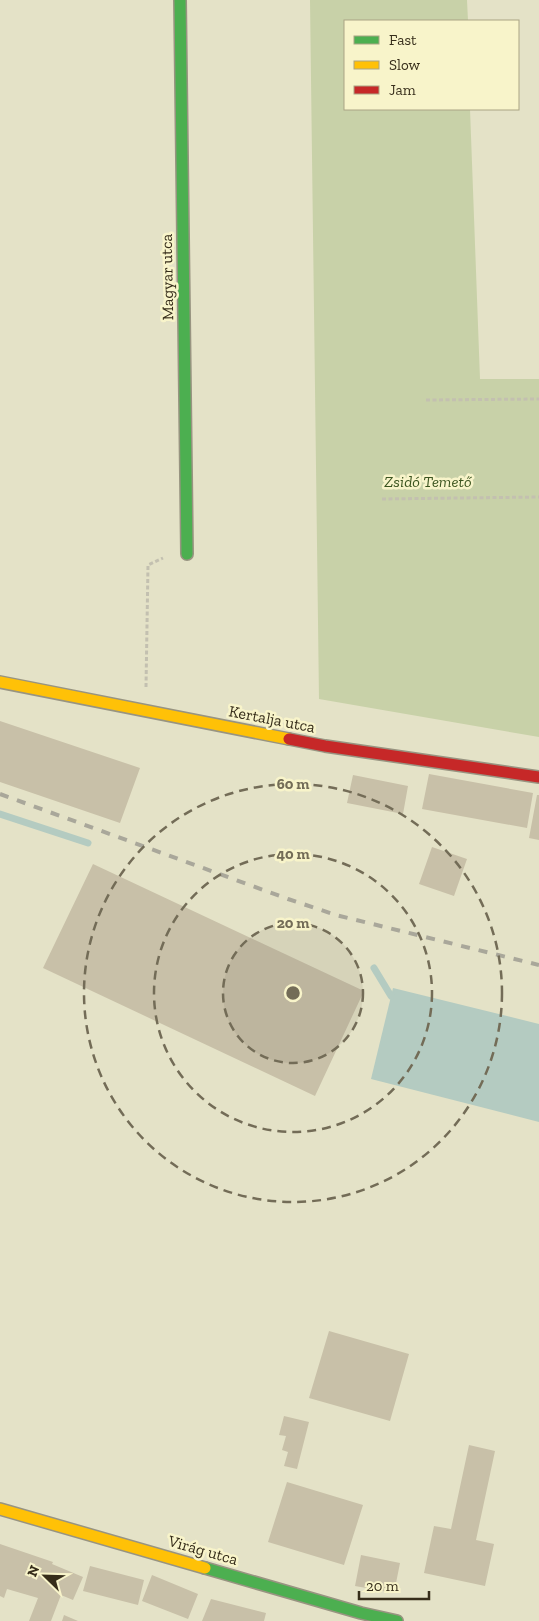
<svg xmlns="http://www.w3.org/2000/svg" width="539" height="1621" viewBox="0 0 539 1621" font-family="'Zilla Slab',serif">
<style>
.cemetery{fill:#c8d1a8}
.water{fill:#b4cbc1}
.lines{fill:none;stroke-linecap:round;stroke-linejoin:round}
.stream{stroke:#b4cbc1;stroke-width:7}
.building{fill:#c8c0a8}
.fast-casing{stroke:#989481;stroke-width:14}
.slow-casing{stroke:#989481;stroke-width:14}
.jam-casing{stroke:#989481;stroke-width:14}
.path{stroke:#c3c0b0;stroke-width:3;stroke-dasharray:4 2.5;stroke-linecap:butt}
.fast{stroke:#4caf50;stroke-width:11}
.slow{stroke:#ffc107;stroke-width:11}
.jam{stroke:#c62828;stroke-width:11}
.rail{stroke:#a9a79a;stroke-width:4;stroke-dasharray:9 9;stroke-linecap:butt}
.ring{fill:none;stroke:#736c57;stroke-width:2.5;stroke-dasharray:9 6}
.labels{text-anchor:middle;dominant-baseline:central;stroke-width:5;stroke-linejoin:round;paint-order:stroke}
.street-label{font-size:16px;fill:#362d1a;stroke:#f8f4ca}
.park-label{font-size:16px;font-style:italic;fill:#3b541f;stroke:#f8f4ca}
.centre{fill:#736c57;stroke:#f8f4ca;stroke-width:2.5}
.ring-label{font-size:15px;text-anchor:middle;font-weight:bold;fill:#736c57;stroke:#f8f4ca;stroke-width:5;stroke-linejoin:round;paint-order:stroke}
</style>
<rect width="100%" height="100%" fill="#e4e2c7"/>
<!-- cemetery -->
<path class="cemetery" d="M310,0h157l1,21h-123v88h125l10,270h59v358l-220,-38z"/>
<!-- water -->
<path class="water" d="M393,988l146,36v98l-168,-43z"/>
<g class="lines">
<!-- stream -->
<path class="stream" d="M0,814l88,29
M374,968l17,28"/>
</g>
<!-- building -->
<path class="building" d="M0,721l140,47 -20,55 -120,-41z
M429,774l104,19 -6,35 -105,-19z
M353,775l55,11 -5,28 -56,-11z
M537,795h2v45l-10,-2z
M432,847l35,12 -13,37 -35,-12z
M93,864l271,127 -49,105 -272,-128z
M329,1331l80,23 -19,67 -81,-23z
M284,1416l25,6 -12,47 -13,-3 4,-14 -6,-2 4,-14 -7,-1z
M469,1445l26,6 -19,89 18,4 -9,42 -61,-13 10,-47 17,3z
M287,1482l76,23 -19,60 -76,-23z
M0,1544l53,18 -1,2 31,13 -10,23 -12,-5 -10,26h-22l9,-23 -31,-9 -3,9 -4,-2z
M361,1555l39,8 -6,30 -39,-7z
M90,1566l54,14 -6,25 -55,-14z
M152,1575l46,19 -10,25 -46,-18z
M211,1599l55,14 -2,8h-62z
M64,1615l14,6h-16z"/>
<g class="lines">
<!-- fast casing -->
<g class="fast-casing">
<path id="fast" d="M180,0l7,554
M205,1568l156,45 36,8"/>
</g>
<!-- slow casing -->
<g class="slow-casing">
<path id="slow" d="M0,682l289,57
M0,1509l205,59"/>
</g>
<!-- jam casing -->
<g class="jam-casing">
<path id="jam" d="M289,739l36,7 214,31"/>
</g>
<!-- path -->
<path class="path" d="M426,400l113,-1
M382,499l157,-2
M146,687l2,-122 15,-7"/>
<!-- fast -->
<use href="#fast" class="fast"/>
<!-- slow -->
<use href="#slow" class="slow"/>
<!-- jam -->
<use href="#jam" class="jam"/>
<!-- rail -->
<path class="rail" d="M0,794l288,105 48,16 203,50"/>
</g>
<!-- distance rings -->
<circle cx="293" cy="993" r="70" fill="#736c57" fill-opacity=".12"/>
<g class="ring">
<circle cx="293" cy="993" r="70"/>
<circle cx="293" cy="993" r="139"/>
<circle cx="293" cy="993" r="209"/>
</g>
<g class="labels">
<!-- street labels -->
<g class="street-label">
<text transform="translate(167 277) rotate(-91)">Magyar utca</text>
<text transform="translate(272 719) rotate(11)">Kertalja utca</text>
<text transform="translate(203 1550) rotate(16)">Virág utca</text>
</g>
<!-- park labels -->
<g class="park-label">
<text x="428" y="481">Zsidó Temető</text>
</g>
</g>
<circle cx="293" cy="993" r="8" class="centre"/>
<g class="ring-label">
<text x="293" y="789">60 m</text>
<text x="293" y="859">40 m</text>
<text x="293" y="928">20 m</text>
</g>
<!-- legend -->
<rect x="344" y="20" width="175" height="90" fill="#f8f4ca" stroke="#aaa484"/>
<rect x="354" y="36" width="25" height="8" fill="#4caf50" stroke="#aaa484"/>
<text x="389" y="45" font-size="15" fill="#362d1a">Fast</text>
<rect x="354" y="61" width="25" height="8" fill="#ffc107" stroke="#aaa484"/>
<text x="389" y="70" font-size="15" fill="#362d1a">Slow</text>
<rect x="354" y="86" width="25" height="8" fill="#c62828" stroke="#aaa484"/>
<text x="389" y="95" font-size="15" fill="#362d1a">Jam</text>
<!-- north arrow -->
<g transform="translate(45 1576) rotate(293)" stroke="#f8f4ca" stroke-width="4" paint-order="stroke">
<path d="M0-4L9 19L0 12L-9 19Z" fill="#362d1a"/>
<text y="-8" font-size="14" font-weight="bold" text-anchor="middle" fill="#362d1a">N</text>
</g>
<!-- scale -->
<path d="M359 1591v8h70v-8" fill="none" stroke="#362d1a" stroke-width="2.5"/>
<text x="366" y="1591" font-size="15" fill="#362d1a" stroke="#f8f4ca" stroke-width="4" paint-order="stroke">20 m</text>
</svg>
